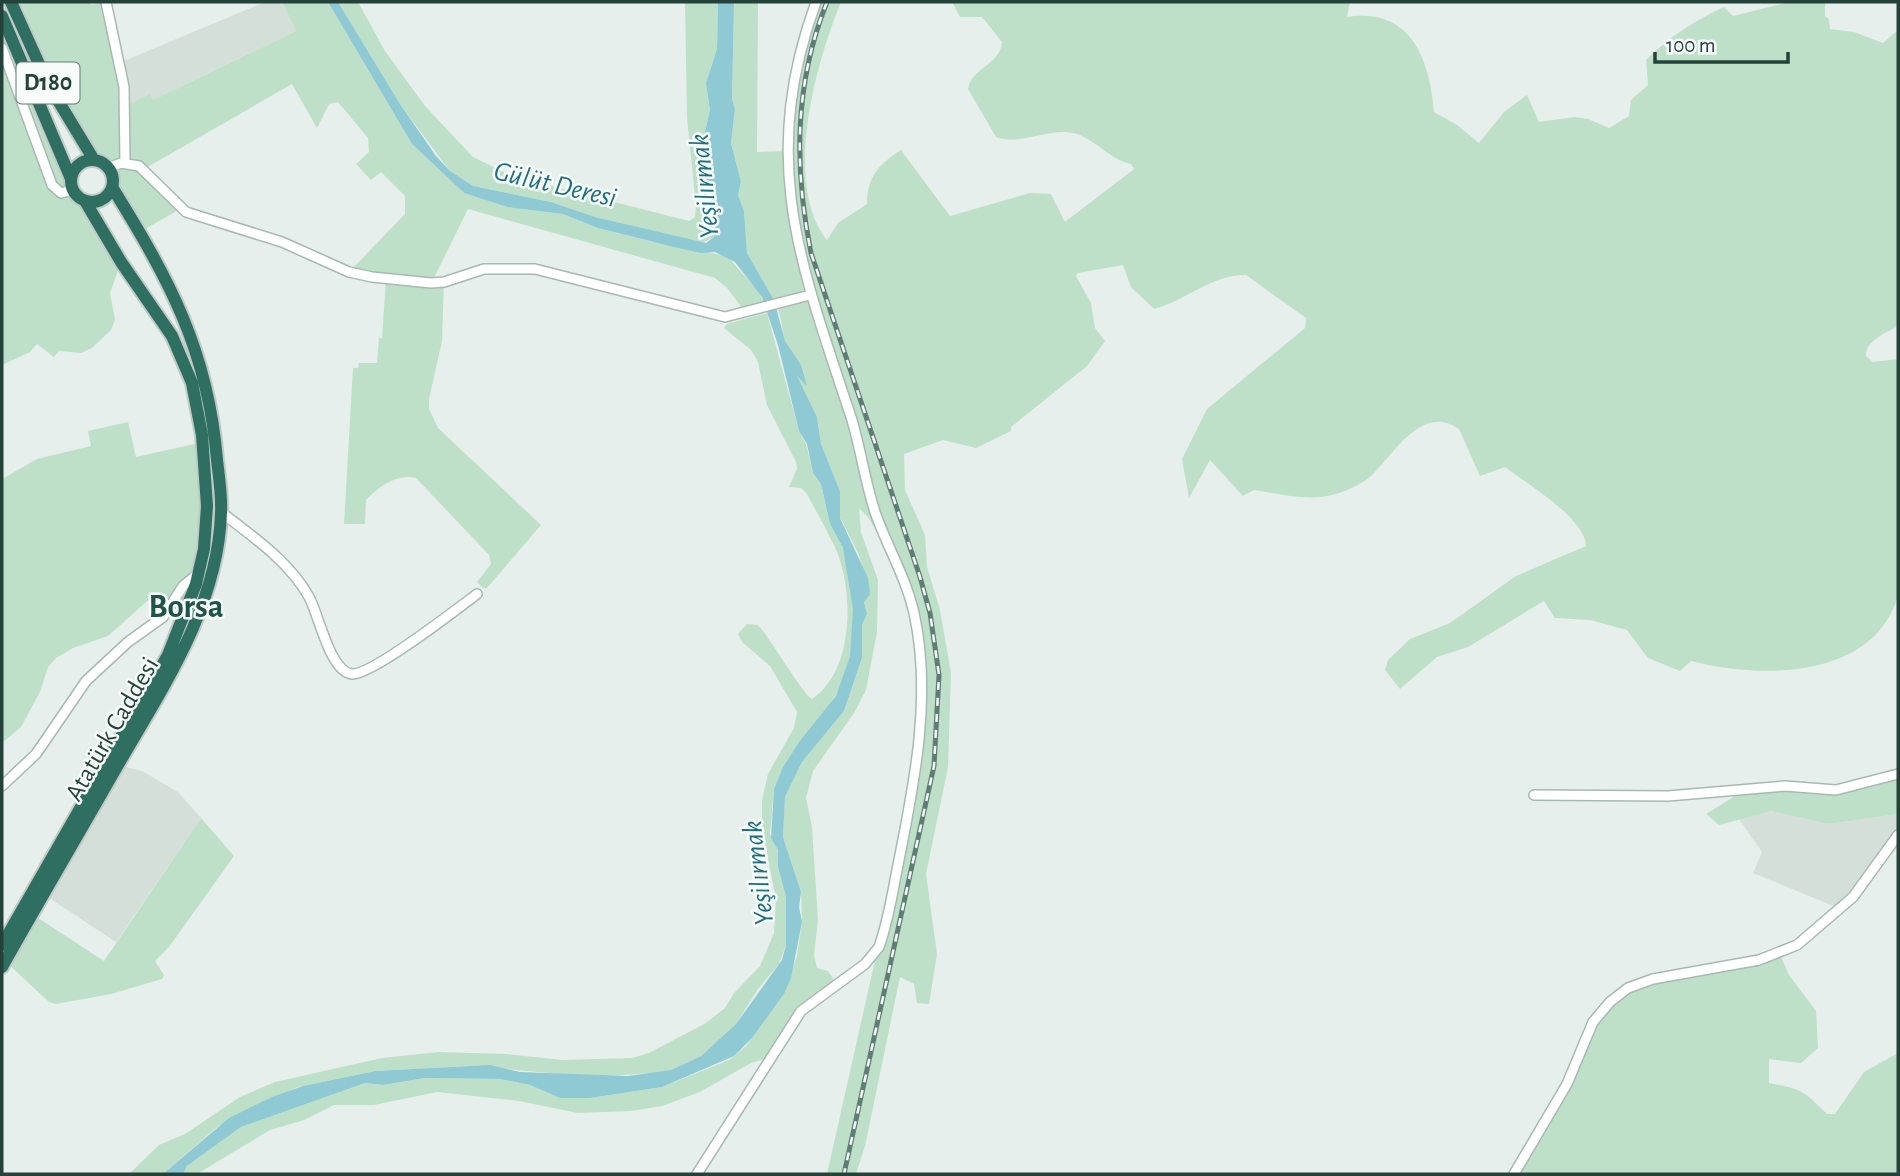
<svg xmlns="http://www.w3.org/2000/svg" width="1900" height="1176" viewBox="0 0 1900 1176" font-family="'Alegreya Sans',sans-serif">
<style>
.built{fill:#d4dfda}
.green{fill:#bfe0c8}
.water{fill:#8ec9d4}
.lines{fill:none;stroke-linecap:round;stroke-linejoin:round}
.minor-casing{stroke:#a8b8b2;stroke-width:12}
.highway-casing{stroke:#c2cac8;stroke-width:16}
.minor{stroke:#fff;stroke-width:9}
.highway{stroke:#2f6f62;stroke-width:12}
.rail-casing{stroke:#5f7d75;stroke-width:5}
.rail{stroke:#f7fbf9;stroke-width:2.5;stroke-dasharray:8;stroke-linecap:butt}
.labels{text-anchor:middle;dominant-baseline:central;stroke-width:5;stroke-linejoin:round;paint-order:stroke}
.shield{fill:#f7fbf9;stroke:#637a73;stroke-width:2}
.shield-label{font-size:24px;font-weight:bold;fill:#24423a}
.street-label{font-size:26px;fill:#24423a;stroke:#f7fbf9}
.water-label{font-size:28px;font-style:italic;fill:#1c6f80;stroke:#f7fbf9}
.district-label{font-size:33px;font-weight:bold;fill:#1f5548;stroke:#f7fbf9}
</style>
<rect width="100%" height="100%" fill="#e6efeb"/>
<!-- built -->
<path class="built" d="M265,2h17l14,29 -143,69 -3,-5 -25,12 -6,-44z
M118,765l24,6 36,21 23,26 -85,124 -73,-48z
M1781,811l48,13 69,-10v21l-57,74 -88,-36 9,-21 -23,-33 23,-7z"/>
<!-- green -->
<path class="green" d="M11,2h79l1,3 12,-3 23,104 24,-12 3,6 143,-69 -14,-29h46l84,142 52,49 43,14 56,7 35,14 51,13 78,15 33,37 4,10 -21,6 -16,-21 -12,-10 -247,-69 -36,73h12l-2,59 -13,58v10l9,19 103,97 -54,63h-4l-6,-6 14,-18 -2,-9 -73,-77c-18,-5 -38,9 -50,22l-1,24h-21l9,-156h5l1,-5h18l2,-25h3l4,-58 -37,-8 56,-58v-18l-24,-24 -10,8 -15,-16 13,-12 -1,-14 -30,-36 -9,2 -12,24 -25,-44 -148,85 34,37 -3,6 -35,20 -28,-49 -2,-12 -16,-11z
M338,2h20l27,49 40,55 48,51 39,19 177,45 6,-4 1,-11 -9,-88 -2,-116h33l-1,47 -11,34 4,27 -9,38 11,53 2,36 -12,6 -107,-26 -44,-15 -78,-16 -24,-16 -49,-66z
M734,2h24l-1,150 31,-1 4,-65 24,-84h25c-25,61 -59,181 -14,238l11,-17 29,-19c0,-27 12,-40 34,-54l49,66 80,-23 21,1 14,28 69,-53 -3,-5c-23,-5 -36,-26 -58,-31 -25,-5 -53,13 -77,4l-28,-48c3,-21 33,-25 34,-47l-20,-25h-22l-8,-15h398l-3,15c63,-10 83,41 87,95l23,13 22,18 25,-31 23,-17 12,27 35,-5 14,2 21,9 20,-12 2,-16 17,-15 -2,-25c23,-23 48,-39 78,-53l9,9 56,-14h36v14l4,3 1,10 24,3 29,11 15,-13v296c-12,7 -32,14 -32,30l7,6 25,-3v237c-25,84 -138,83 -207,65l-11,10 -32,-13 -21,-28 -37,-10 -35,-2 -11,-17 -76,46 -31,10 -37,32 -15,-19 3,-10 22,-21 40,-16 66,-47 70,-30c0,-27 -60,-63 -81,-79l-25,9 -21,-47c-37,-26 -65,25 -87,46 -9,8 -21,14 -33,18 -29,10 -56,1 -85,-3l-11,6 -33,-36 -21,38 -7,-39 25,-50 98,-81 1,-10 -60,-43c-33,-1 -61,26 -92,34l-23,-22 -8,-22 -45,8 -2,3 15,27 4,25 10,13 -18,25 -76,61v4l-35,17 -33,-8 -39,14 1,36 20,45 2,32 13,43 11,63 -3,94 -22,107 11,80 -8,50 -12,-1 -3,-19 -14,-7 -35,169 -9,28h-29l82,-365 11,-111 -6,-83 -28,-68 -18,-30 -9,-9 2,24 17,48 -1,52 -11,58 -12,23 -41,58 -7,27 6,29 6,93 -4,35 3,13 11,3 8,12 -17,12 -49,63 -19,5 -51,29 -38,14 -31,5 -53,2 -59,-12 -82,-9 -63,13h-40l-30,15 -34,10 -73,44h-14l4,-8 54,-39 124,-44 18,2 42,-7 75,1 30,6 30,13h30l72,-11 67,-27 17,-14 38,-52 13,-38 5,-34 -1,-30 -18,-55 2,-40 17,-35 42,-51 18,-53v-33l5,-11 -3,-12 5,-11 -10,-36 -19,-38v-26l-19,-47 -4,-27 -23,-46 10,11c-2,-17 -14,-24 -19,-40 -3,-10 -3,-22 -7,-32l33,-10 -4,-11 -33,11 -27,-47 -3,-42 -6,-16 3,-13 -10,-39 4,-34 -3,-10z
M2,16l70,172 49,74 -11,31 5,27 -4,10 -19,18 -11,5 -22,-2 -5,6 -17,-13 -7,8 -28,13z
M767,313l32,118 7,13 7,29 8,11 9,40 13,24 9,41 2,36 -4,31 -11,34 -15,24 -25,28 -16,25 -9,22 -4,45 8,16v17l8,30v48l-7,19 -21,25 -22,35 -35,32 -30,14 -18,3 -59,4 -123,-11 -96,5 -77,16 -60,27 -22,14 -53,46h-34l30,-29 26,-11 55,-37 35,-15 107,-24 57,-6 66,2 57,6 70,-2 17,-5 57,-30 19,-15 9,-15 26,-27 14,-33 2,-33 -14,-73v-27l6,-26 26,-46 3,-16 -27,-46 -28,-24 -4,-8 9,-10 11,1c12,13 46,71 54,74 43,-29 42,-109 23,-152 -9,-18 -19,-36 -28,-53l-6,-6 -12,-1 8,-18 -1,-7 -29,-57 -9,-43 -7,-12 -27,-22 3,-4z
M128,422l8,35 67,-15 -4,131 -30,38 -15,-16 -46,41 -35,12 -17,10 -8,9 -8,25 -19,35 -19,16v-264l35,-20 54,-13 -3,-15z
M1898,774v40l-69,10 -58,-13 -52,14 -13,-11 40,-25 75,1z
M201,818l33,38 -65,91 -14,14 9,14 -2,4 -51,15 -55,10 -7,-2 -44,-41 27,-47 72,47z
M1780,954l9,21 27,36 2,37 -17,15 -32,-4v24c35,7 33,7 58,31h8l29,-42 34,-19v121h-384l37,-62 42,-90 35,-34z"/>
<!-- water -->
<path class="water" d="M328,2h10l62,102 36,52 13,14 24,16 78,16 44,15 111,26 8,-6 1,-8 -14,-81 9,-38 -4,-27 11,-34 1,-47h16l-2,97 3,10 -4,34 10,39 -3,13 6,16 3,42 27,47 11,41 16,24 6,21 -10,-10 20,41 4,27 19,47v27l28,60 2,16 -6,8 3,12 -5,11v33l-18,53 -42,51 -17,35 -2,40 18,55 -2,15 3,15 -11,56 -7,16 -32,44 -18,18 -72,31 -72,11h-30l-30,-13 -30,-6 -75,-1 -42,7 -18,-2 -124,44 -54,39 -4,8h-20l66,-56 43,-21 31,-11 72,-15 115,-6 30,7 108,4 43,-6 30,-14 35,-32 46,-64 4,-15v-48l-8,-30v-17l-7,-12 3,-49 9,-22 16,-25 37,-46 14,-40 3,-47 -10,-61 -13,-24 -9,-40 -8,-11 -6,-29 -8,-13 -21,-86 -16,-48 -27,-35 -20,-10 -14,1 -27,-6 -76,-19 -35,-14 -56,-7 -43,-14 -52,-49z"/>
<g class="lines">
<!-- minor casing -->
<g class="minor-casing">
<path id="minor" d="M106,2l18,85 1,76
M2,48l50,137 9,8 12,-3
M108,168l13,-5 18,3 47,46 96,30 67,30 23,5 59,6 13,-1 40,-13h51l190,48 85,-22
M221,512c31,24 69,50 88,85 10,18 21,75 43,77 20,1 105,-65 125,-80
M2,786l34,-32 50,-73 42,-39 35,-25 20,-31 16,-13
M1534,795l134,1 117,-10 51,4 62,-16
M697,1174l104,-163 64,-47 14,-17c10,-28 14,-58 20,-87 16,-80 33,-166 15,-247 -8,-35 -26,-65 -38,-98 -11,-32 -15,-66 -25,-98 -50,-152 -93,-255 -35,-415
M1514,1174l53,-90 26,-62 17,-20 18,-14 25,-9 106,-19 38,-15 56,-48 45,-62"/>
</g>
<!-- highway casing -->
<g class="highway-casing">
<path id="highway" d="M11,2l37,82 46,76
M2,16l69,163
M71 181a21 21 0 1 1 42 0a21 21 0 1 1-42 0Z
M2,945l166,-290 28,-71 8,-35 3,-43 -5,-71 -10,-52 -20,-47 -51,-74 -36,-61
M2,967c37,-66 76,-132 113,-197 46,-80 103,-162 106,-257 1,-17 -2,-36 -4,-53 -9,-110 -48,-181 -105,-273"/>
</g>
<!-- minor -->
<use href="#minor" class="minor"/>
<!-- highway -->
<use href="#highway" class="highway"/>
<!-- rail casing -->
<g class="rail-casing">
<path id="rail" d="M827,2c-33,82 -33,166 -16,251l109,324 10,36 9,62 -5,91 -90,408"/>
</g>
<!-- rail -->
<use href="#rail" class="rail"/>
</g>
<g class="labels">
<!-- shield labels -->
<rect class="shield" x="16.5" y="62.5" width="63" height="41" rx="5"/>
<g class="shield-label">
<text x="48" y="83">D180</text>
</g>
<!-- street labels -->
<g class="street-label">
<text transform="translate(112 729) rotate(-60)">Atatürk Caddesi</text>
</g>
<!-- water labels -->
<g class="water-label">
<text transform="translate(555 185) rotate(13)">Gülüt Deresi</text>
<text transform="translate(705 186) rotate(-96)">Yeşilırmak</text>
<text transform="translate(759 873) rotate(-97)">Yeşilırmak</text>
</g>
<!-- district labels -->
<g class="district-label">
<text x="186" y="607">Borsa</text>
</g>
</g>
<!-- border -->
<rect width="1900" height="1176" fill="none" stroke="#24423a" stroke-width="7"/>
<!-- scale -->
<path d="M1655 52v10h133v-10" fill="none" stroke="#24423a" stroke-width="3.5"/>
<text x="1666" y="52" font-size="21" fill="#24423a" stroke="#f7fbf9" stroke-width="5" paint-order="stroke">100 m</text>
</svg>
